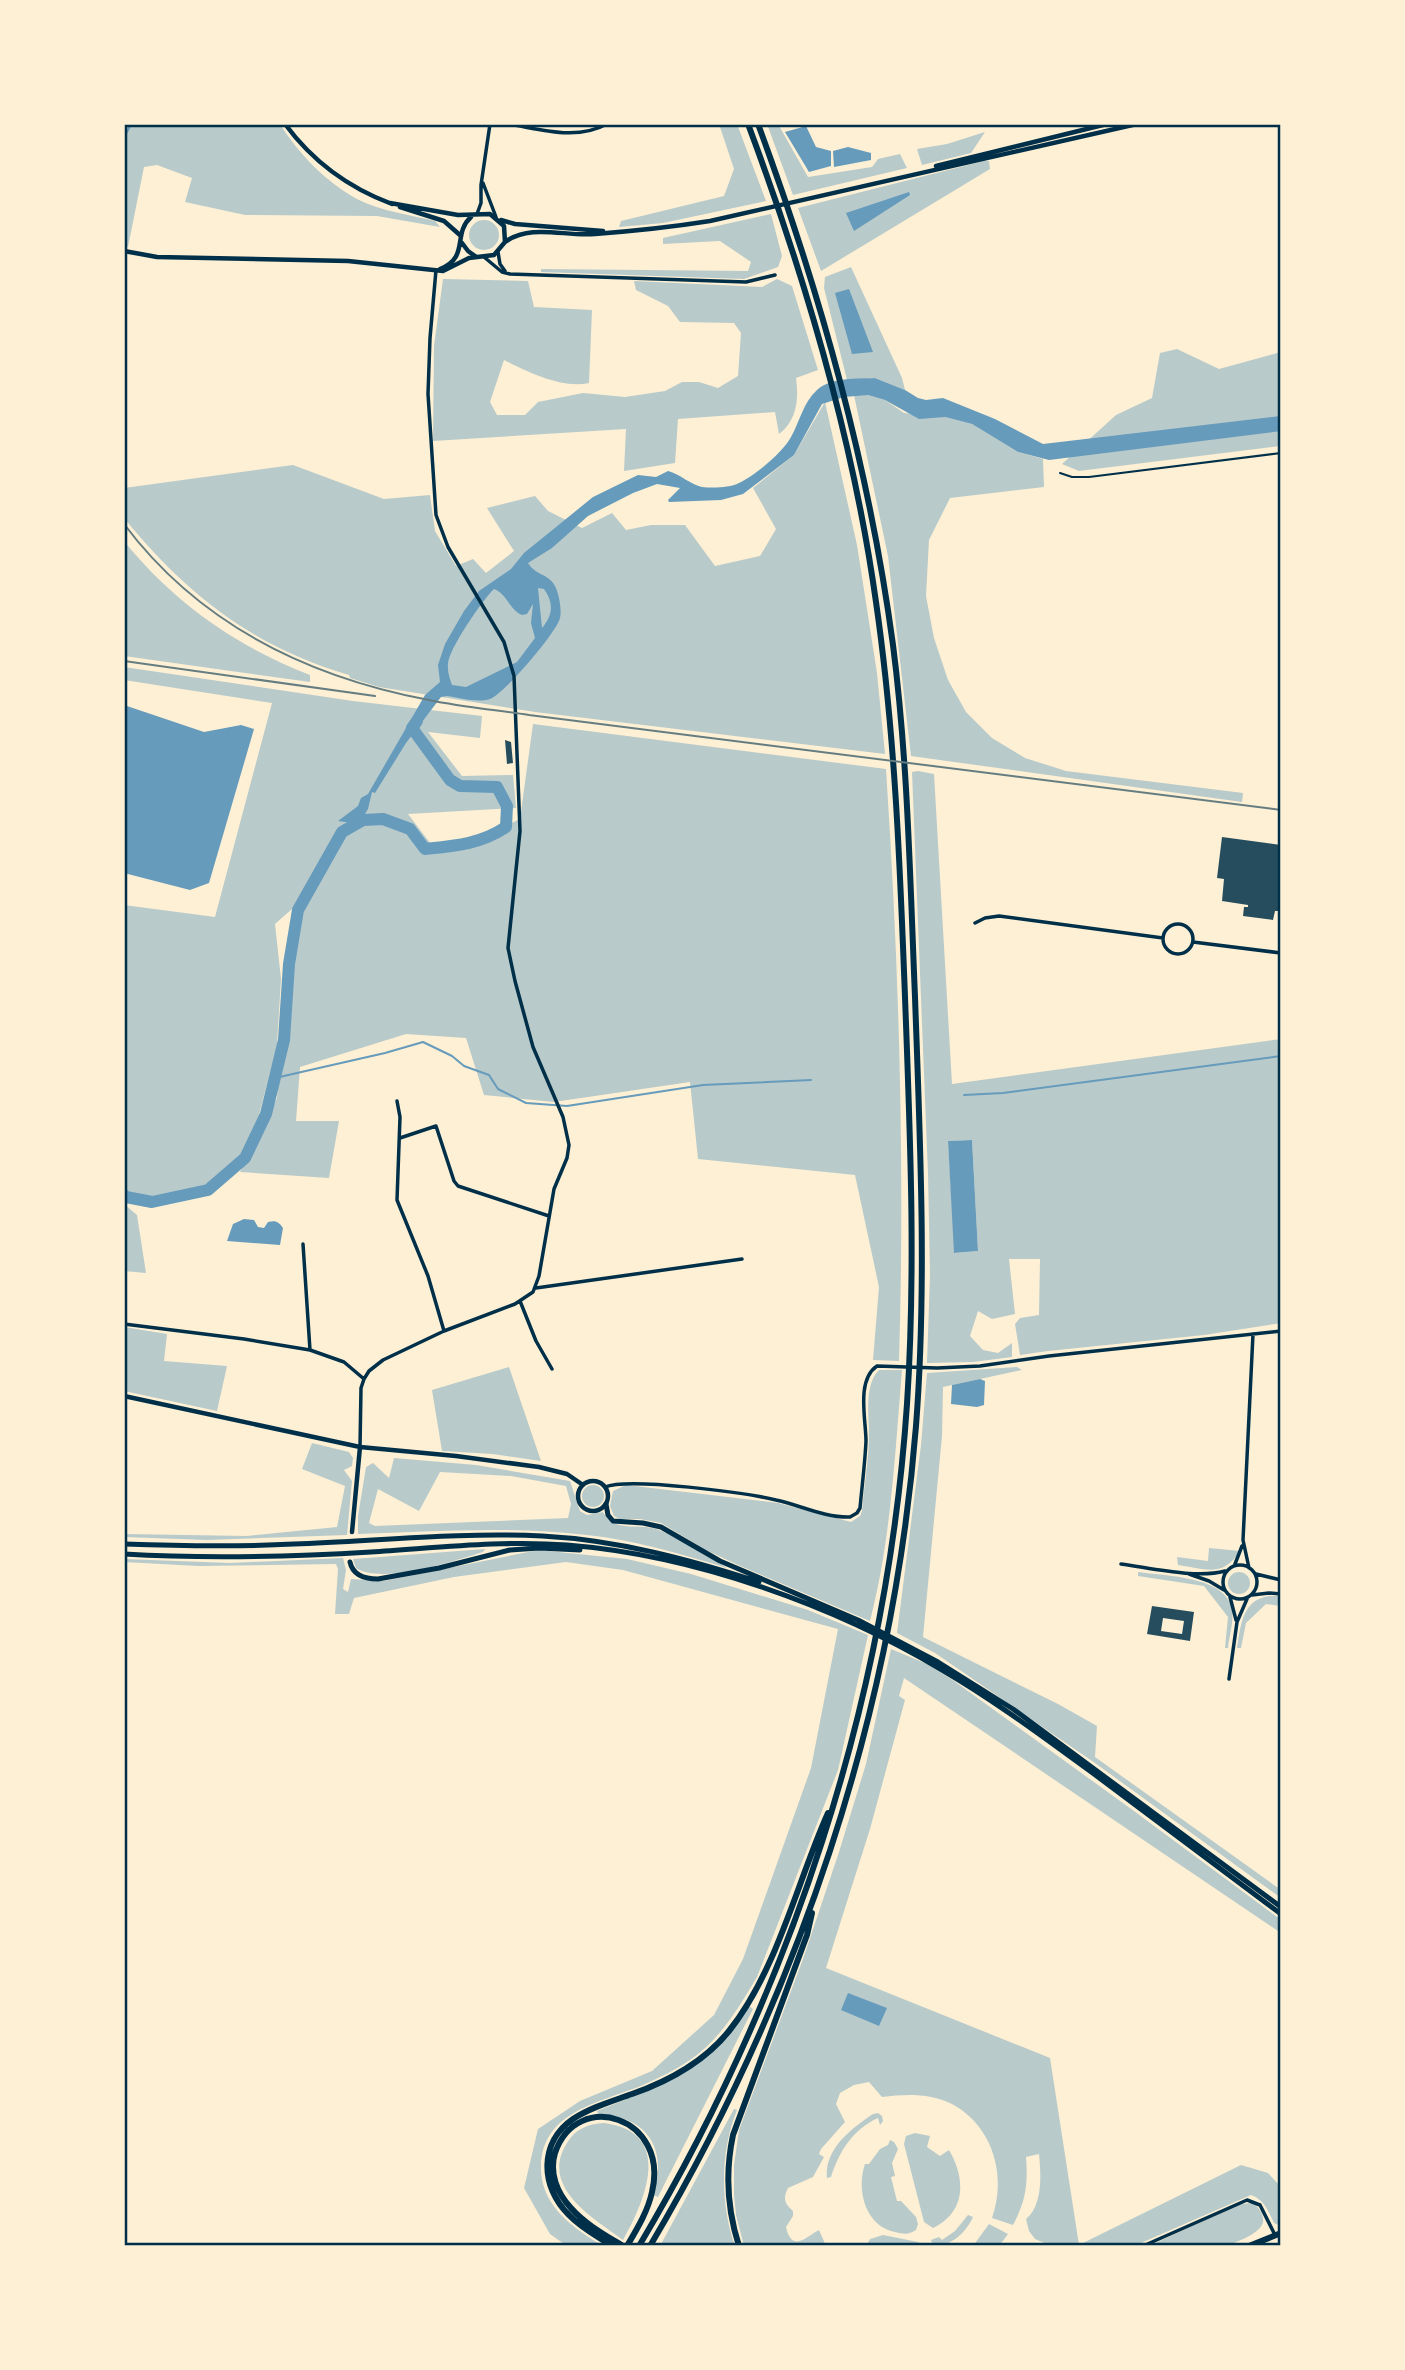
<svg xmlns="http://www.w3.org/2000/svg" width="1405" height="2370" viewBox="0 0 1405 2370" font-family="Arial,sans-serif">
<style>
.green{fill:#b9caca;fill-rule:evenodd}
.water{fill:#669bbc;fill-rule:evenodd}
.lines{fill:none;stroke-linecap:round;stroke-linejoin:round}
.stream{stroke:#669bbc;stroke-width:2}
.river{stroke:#669bbc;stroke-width:12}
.building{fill:#264d5e;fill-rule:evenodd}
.service{stroke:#003049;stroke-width:2}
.minor{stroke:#003049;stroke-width:3.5}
.tertiary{stroke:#003049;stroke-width:4.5}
.trunk{stroke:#003049;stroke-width:5}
.motorway{stroke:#003049;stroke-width:6}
.rail{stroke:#657d81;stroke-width:2}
.neatline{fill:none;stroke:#003049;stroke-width:2.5}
</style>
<rect width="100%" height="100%" fill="#fdf0d5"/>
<!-- green -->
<path class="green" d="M124,124h156c18,29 47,59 77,75 24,12 53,16 78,22l5,6 -63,-11 -132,-1 -60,-13 7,-24 -35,-13 -13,2 -16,80 -4,-2z
M719,124h18l29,77 -103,22 -44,4 2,-6 103,-25 10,-27z
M767,124h11l30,53 64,-10 6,-8 22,-5 7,14 -114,27z
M985,132l-14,21 -49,12 -5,-16 30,-5z
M984,161h5l1,8 -169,102 -23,-63z
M771,214l11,42 -4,11 -34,12 -203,-7v-3l207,2 3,-9 -31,-21 -57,3v-6z
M469 235a15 15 0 1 1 30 0a15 15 0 1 1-30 0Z
M851,267l51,111 3,12 -30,-12 -28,2 -23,-92 1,-11z
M443,279l85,2 6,26 58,3 -3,73c-27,6 -61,-11 -85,-23l-14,42 7,13h28l13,-13 45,-9 42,4 40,-6 17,-9h17l19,6 20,-12 3,-43 -7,-10 -54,-1 -12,-16 -32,-16 -2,-9 128,6 15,-8 15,7 26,84 -22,8c3,21 1,42 -17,56l-4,-22 -97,7 -3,44 -51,8 2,-42 -193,12 1,-95z
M1177,349l42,20 62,-17v94l-202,25 -17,-7 54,-49 36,-17 8,-45z
M854,395h14l17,5 19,13 41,4 27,7 46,28 25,7 1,28 -94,11 -21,42 -3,56 8,42 14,42 18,32 26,26 33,20 41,13 177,22 -1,9 -331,-46 -23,-200z
M825,402l32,143 20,128 8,81 -350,-42 -156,-25 -29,-9 -1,-3c-96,-28 -163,-81 -225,-157v-30l169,-23 91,34 46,-4 5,36 21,35 17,-7 13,14 28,-22 -27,-43 48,-12 13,15 34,17 30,-15 14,17 25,-5h34l30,41 45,-10 16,-27 -23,-41 41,-33z
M124,541c49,61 113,106 186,134v7l-186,-26z
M124,667l229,34 129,15 -2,22 -52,-6 34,44 51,-1 3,33 -108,6 26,34 36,-5 50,-24 13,-95 353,45c13,197 19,395 13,592l-26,-1 6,-73 -24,-112 -157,-16 -8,-77 -136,20 -70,-7 -18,-57 -60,-4 -106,33 -4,54h43l-10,57 -89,-6 37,-74 15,-189 -17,15 6,55 -4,66 -18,70 -21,44 -32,27 -55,12 -22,-5 -5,-5v-283l91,12 57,-214 -148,-23z
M918,771l16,3 18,310 329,-45v284l-77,12 -156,16 -28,4 -5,-31 5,-6 19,-3 1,-56h-31l6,55 -23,5 -14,-8 -8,25 13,14 15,3 14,-10v14l-39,5 -46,1 3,-88 -2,-101 -16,-402zM972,1140l6,111 -23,2 -7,-112z
M124,1204l13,11 9,58 -22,-2z
M124,1327l43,7 -3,27 63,5 -10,45 -93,-20z
M509,1367l32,94 -49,-7 -50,-3 -10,-61z
M1017,1367l5,3 -79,17 -1,49 -19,201 135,67 39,22 -2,31 186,133v8l-186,-135 -160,-110 -38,-20 24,-188 6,-72z
M879,1370h23c-7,84 -11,170 -32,251l-132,-56 -32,-15 -45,-27 -21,-4h-20l-6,-3 -4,-10 3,-15 13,-6 152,18 73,19 9,-6 2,-5c2,-26 7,-52 7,-78 0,-19 -5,-48 10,-63z
M312,1443l37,9 4,6 -1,8 -8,4 8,11 -5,54 -140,5 -83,-3v-3l123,2 90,-9 8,-41 -43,-17z
M394,1458l82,7 94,16 10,30 7,4 16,-3c12,21 33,11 53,17 16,5 58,30 71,39 -46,-14 -92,-28 -140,-33 -76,-9 -152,-4 -229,-1v-18l8,-49 7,-4 16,15zM440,1472l71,4 55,10 5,18 -3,14 -193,8 -6,-3 9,-34 41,22z
M582 1496a11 11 0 1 1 22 0a11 11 0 1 1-22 0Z
M1209,1548l31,3c-17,27 -34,18 -62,14l-1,-8 31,4z
M485,1549l-2,3c-29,9 -101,33 -127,16l-3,-9z
M538,1550l89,9 64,15 117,36 60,25 -30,135 -81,207c-18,30 -37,63 -67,83 -15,10 -31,18 -47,25 -43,18 -104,26 -102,86 2,37 34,58 62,75h-36l-17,-12 -26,-46 14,-59 42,-28 72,-30 62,-56 29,-56 68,-191 27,-139 -215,-59 -57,-8 -112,15 -100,21 -5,16h-14l3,-45 -2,-5 -138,2 -74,-4v-3l106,4 113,-5 3,12 -3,19 5,3 3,-13 33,2z
M1228 1583a11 11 0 1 1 22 0a11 11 0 1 1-22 0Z
M1138,1572c26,4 90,4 94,38 2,12 -3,27 -4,38h-3l3,-31 -24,-31 -66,-10z
M1269,1596h12v10l-15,-2 -20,19 -5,25h-4c4,-23 5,-48 32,-52z
M891,1649l36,15 27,17 180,130 147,109v13l-377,-255 -5,18 6,4 -35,129 -44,139 224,90 29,187 162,-80 27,8 13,14v39l-7,-3c-6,-12 -9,-23 -23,-28l-117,51h-82l-17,-7 -6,-8 -3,-12c17,-14 15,-44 13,-65l-13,3c2,28 0,43 -13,68l-21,-7c15,-42 1,-92 -40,-114 -22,-11 -46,-10 -70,-7l-13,-15 -15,3 -14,8 -4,11 9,18 -24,27 -2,5 5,3 -11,20 -25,11c-5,10 -4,15 5,23v5l-7,11c6,27 21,9 33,3l7,16h-82l-8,-31 -2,-20v-30l5,-35 64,-171 36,-107 27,-88z
M749,2006l4,3 -95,188 -5,-2c16,-47 -7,-79 -55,-81l-1,-3c63,-25 114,-43 152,-105z
M734,2109l3,1c-17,42 -17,94 -2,136h-75z
M878,2113l4,3 1,5 -3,4 -2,-7c-26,12 -39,34 -47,59l-4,1c-3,-29 25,-50 46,-64z
M604,2123c70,9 42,76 19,117 -30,-22 -84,-53 -56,-97 8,-14 21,-19 37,-20z
M915,2133l15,3 -3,11 13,9 9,-6c17,29 17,62 -16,78l-9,-6 -20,-78 2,-8z
M890,2140l4,2 4,7 -6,14 3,13 -4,1 6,24h4l15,16 2,7 -2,6c-8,5 -12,4 -21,2 -30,-6 -39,-43 -30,-68h4l11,-15 8,-4z
M1253,2203c6,5 11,11 10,19 -2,11 -25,20 -36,23 -16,4 -59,1 -78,1l91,-42z
M968,2215l5,2c-8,17 -22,29 -40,29l-2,-6 8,-3 3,3 13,-9z
M989,2224l19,10 -9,12h-26z
M883,2235l35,7 4,4h-56l4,-7z"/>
<!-- water -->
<path class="water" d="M806,126l10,21 15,4v15l-22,6 -24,-40z
M848,147l23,6v7l-37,7 -1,-16z
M909,192l1,3 -56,36 -8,-18z
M849,289l24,63 -21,2 -17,-61z
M875,378l30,12 13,8 8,2 17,-2 52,21 48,25 238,-28v15l-232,29 -31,-8 -46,-28 -27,-7 -26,2 -34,-19 -17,-5 -24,2 -22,7 -28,51 -51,39 -22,6 -52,2 -1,-2 12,-12 -23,-4 -24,9 -45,23 -36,32 -24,15c7,12 21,11 27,23 4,8 7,24 5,32 -3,14 -56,76 -70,81 -13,4 -30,-1 -43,-3l-6,1 -35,46 -31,50 -3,-1 -4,17 -9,15 -21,-3 20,-15 3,-8 7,-4 57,-99 15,-13 -2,-17 7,-21 19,-33 15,-20 32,-22 13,-16 69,-56 45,-22 18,2 12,-6c12,3 23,14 34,16 11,1 27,1 37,-4 16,-7 45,-32 52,-46 9,-16 12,-34 26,-47 14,-13 40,-11 58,-12zM538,588l6,1c10,14 9,26 -2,39zM494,589c13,5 15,20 28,26l5,-1 6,-10 -2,19 4,15 -18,24 -51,25 -14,-2c-2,-6 -5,-14 -4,-21 0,-14 35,-65 46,-75z
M124,705l80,27 37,-7 13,4 -45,154 -19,7 -66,-17z
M972,1140l6,111 -24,2 -6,-112z
M244,1219l10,1 4,7 6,1 4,-6c8,-2 11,0 15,6l-3,17 -53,-4 6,-17z
M980,1379l5,2 -1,24 -7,2 -26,-3 1,-19z
M848,1993l39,15 -8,18 -38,-16z"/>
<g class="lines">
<!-- stream -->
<path class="stream" d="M124,138l7,-14
M275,1078l110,-25 38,-11 29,14 12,10 25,9 9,14 28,14 41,3 136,-21 108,-5
M964,1095l39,-2 278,-37"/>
<!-- river -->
<path class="river" d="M124,1195l2,2 26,5 56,-12 37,-32 21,-44 18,-74 5,-76 9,-54 44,-78 21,-12 20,-1 27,10 15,20c29,-3 56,-5 81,-22l1,-21 -10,-19 -37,-1 -10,-6 -38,-52 5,-7"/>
</g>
<!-- building -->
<path class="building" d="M505,740l6,2 2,21 -6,1z
M1222,837l59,8v66h-6l-2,9 -30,-4 1,-9h4v-2l-26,-4 2,-22 -7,-1z
M1152,1606l42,6 -4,29 -43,-7zM1163,1618l21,3 -2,13 -21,-3z"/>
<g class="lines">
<!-- service -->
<path class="service" d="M1060,473l12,4h17l192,-24"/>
<!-- minor -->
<path class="minor" d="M508,124c32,5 68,17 99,0
M483,183l13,34
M477,214l4,-11v-18l9,-61
M498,252l2,12 5,7
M484,257l18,15 8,2 236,8 29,-7
M975,923l10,-5 14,-2 164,22
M1163 939a15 15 0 1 1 30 0a15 15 0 1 1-30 0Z
M1193,942l88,11
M397,1101l3,16 -3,83 31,76 16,55
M400,1138l36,-12 18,55 4,5 91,30
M303,1244l7,106 34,12 20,17
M536,1288l206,-29
M520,1301l16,40 16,28
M124,1324l120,15 66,11
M360,1447l1,-59 3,-9 5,-8 14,-11 61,-29 71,-27 18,-12 6,-16 15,-87 13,-31 2,-13 -6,-28 -30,-70 -18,-66 -7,-33 12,-117 -6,-155 -10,-34 -56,-95 -12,-32 -8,-121 2,-56 6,-68
M605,1487c24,-10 142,6 171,13 23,5 50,18 74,17l7,-4 3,-5c2,-22 5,-45 6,-67 0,-21 -10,-61 11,-75l60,2 43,-2 69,-10 232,-25
M1121,1564c30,4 75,15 104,7
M1235,1564l7,-18
M1223 1582a17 17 0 1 1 34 0a17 17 0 1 1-34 0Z
M1249,1568l-6,-28 10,-206
M1189,1574l20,7 15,9
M1256,1574l25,6
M1252,1595l17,-2 12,1
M1230,1597l6,23
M1229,1679l8,-57 10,-23
M1143,2246l104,-46 13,5 15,30"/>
<!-- tertiary -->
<path class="tertiary" d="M285,124c28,38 64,64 107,80
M936,166l171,-42
M400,207l44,14 17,15
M501,220l14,4 88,7
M505,242c26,-19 60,-5 90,-8 39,-3 77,-7 115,-13l427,-97
M462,243l6,8 7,5
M124,251l33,6 191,4 95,10 26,-13 25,-3 11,-13 -1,-16 -14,-12 -32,1 -68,-12
M440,269c30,-12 12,-35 31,-52
M124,1396l236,51 96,9 83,11 28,7 16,11
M578 1496a15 15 0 1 1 30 0a15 15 0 1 1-30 0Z
M352,1532l8,-85"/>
<!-- trunk -->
<path class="trunk" d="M606,1504l2,11 5,6 30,2 18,4 59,34 138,59 80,42 75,47 268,198
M124,1544c57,2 113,3 170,0 83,-3 165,-12 248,-8 75,4 147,23 217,46
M124,1554c83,5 164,3 247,-2 65,-4 131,-12 196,-7 127,10 266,60 375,125 55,32 105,70 156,107 61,45 122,91 183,137
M350,1562c3,14 16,17 28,17l61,-11 71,-18 29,-2 41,2"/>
<!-- motorway -->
<path class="motorway" d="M612,2246c-15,-10 -31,-18 -43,-31 -29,-28 -30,-73 4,-96 18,-12 40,-18 59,-25 37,-13 72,-32 97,-63 48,-60 68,-149 99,-218
M623,2246c-18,-11 -38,-22 -52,-38 -14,-15 -22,-35 -16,-55 22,-65 115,-36 97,39 -4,19 -15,37 -25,54
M639,2246c152,-256 248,-545 268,-842 9,-136 3,-272 -2,-407 -5,-132 -10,-264 -29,-395 -23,-164 -70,-323 -128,-478
M650,2246c148,-250 243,-530 266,-820 11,-143 4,-286 -1,-429 -5,-118 -7,-235 -22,-352 -24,-179 -72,-351 -135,-521
M739,2246c-12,-37 -14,-73 -6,-111l74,-200 5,-22
M1249,2246l32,-13"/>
<!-- rail -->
<path class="rail" d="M124,524c75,100 184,153 305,176 33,7 67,10 100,15l752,95
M124,661l251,35"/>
</g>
<!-- border -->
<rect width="1405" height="2370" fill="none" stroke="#fdf0d5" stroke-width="252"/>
<rect x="126" y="126" width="1153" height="2118" class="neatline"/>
</svg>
